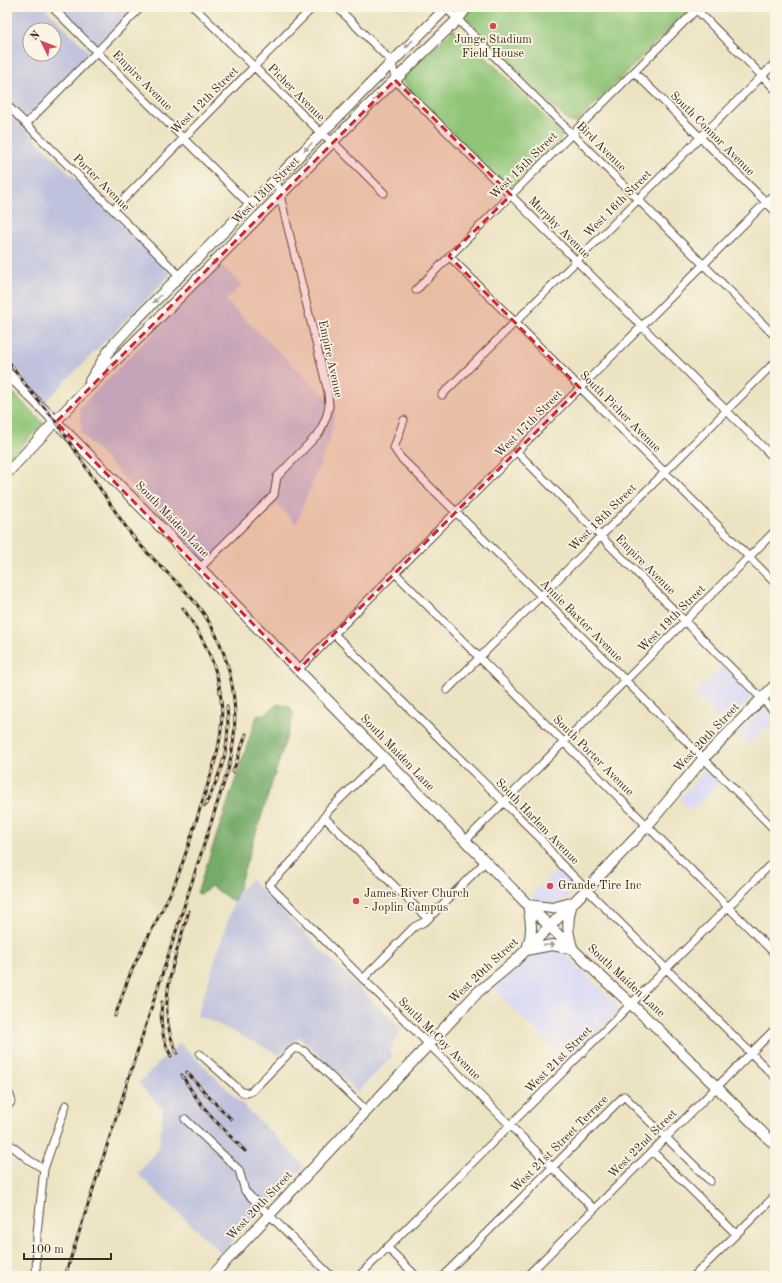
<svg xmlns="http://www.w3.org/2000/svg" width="782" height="1283" viewBox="0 0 782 1283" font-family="'Old Standard TT',serif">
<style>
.built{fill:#d7d7f8}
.industrial{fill:#bfc2dd;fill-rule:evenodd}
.green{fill:#90c578;stroke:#66784b}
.forest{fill:#74aa68;stroke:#586a43}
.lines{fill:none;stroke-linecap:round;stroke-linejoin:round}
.street-casing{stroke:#564637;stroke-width:9}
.secondary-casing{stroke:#564637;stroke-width:12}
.street{stroke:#fff;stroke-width:7}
.secondary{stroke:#fff;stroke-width:10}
.rail-casing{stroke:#3b2a1e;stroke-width:3}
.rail{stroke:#fcf5e5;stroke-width:1.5;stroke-dasharray:4.5;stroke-linecap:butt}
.oneway{fill:#a79f9a}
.marked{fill:#d62828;fill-opacity:0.2;stroke:#d62828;stroke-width:3;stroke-dasharray:8 5;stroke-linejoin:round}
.poi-dot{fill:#d1495b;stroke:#fcf5e5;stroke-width:1.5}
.labels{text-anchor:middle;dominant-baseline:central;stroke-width:3.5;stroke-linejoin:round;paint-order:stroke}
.poi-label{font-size:12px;fill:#3b2a1e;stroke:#fcf5e5;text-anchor:start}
.street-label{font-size:12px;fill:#3b2a1e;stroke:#fcf5e5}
</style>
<rect width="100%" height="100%" fill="#fcf5e5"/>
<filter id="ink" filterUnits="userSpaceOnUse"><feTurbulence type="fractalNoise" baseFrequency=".025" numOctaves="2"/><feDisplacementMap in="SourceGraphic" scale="8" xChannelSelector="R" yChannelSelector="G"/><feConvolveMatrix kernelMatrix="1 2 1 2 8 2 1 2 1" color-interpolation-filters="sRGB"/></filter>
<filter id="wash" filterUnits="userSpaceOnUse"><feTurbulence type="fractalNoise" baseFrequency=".012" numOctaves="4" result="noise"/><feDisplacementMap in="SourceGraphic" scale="16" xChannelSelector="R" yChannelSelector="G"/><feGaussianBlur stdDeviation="0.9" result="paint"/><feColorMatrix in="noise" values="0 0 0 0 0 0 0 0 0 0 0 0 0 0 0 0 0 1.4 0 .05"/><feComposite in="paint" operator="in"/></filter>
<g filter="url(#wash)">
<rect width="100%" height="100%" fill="#ece3c2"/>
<!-- built -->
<path class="built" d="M723,666l27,26 2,5 -27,28 -30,-30z
M766,709l9,8v2l-25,25 -11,-11 22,-22z
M706,770l14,13 -29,28 -11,-12 23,-27z
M559,868l13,13 3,4v5l-8,8 -12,6 -15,-1 -9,-7z
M546,949l14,2 4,2 54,53v4l-4,5 -47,47 -74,-74 27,-21 13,-12z"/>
<!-- industrial -->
<path class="industrial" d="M7,7h37l44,44v3l-60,62h-2l-5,-2 -14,-13zM30,30h24v24h-24z
M57,7h78l-39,38 -2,-1z
M7,111l164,163 -126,128 -38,-38z
M221,265l21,20 -16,16 110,105 -6,33 -34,85 -19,-19 -18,12 -50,50 -128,-134 -1,-26z
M251,880l150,149 -4,5 2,2 -8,8 2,3 -4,4 4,5 -36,36 -58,-56 -19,19 -71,-35 -12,-4 42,-130 3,3z
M180,1043l125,123 -84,87 -83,-79 21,-27 4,-38 -25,-26z"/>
<!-- green -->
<path class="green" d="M470,7h217l1,3 -111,112 -2,1 -7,-2 -102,-102 -1,-2z
M453,30l8,2 100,101 1,4 -2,3 -50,48 -4,-1 -104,-106 -1,-2z
M7,387l36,36 -36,38z"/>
<!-- forest -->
<path class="forest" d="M277,704l12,2 5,8 -60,188 -23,-16 -9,8 -5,-1 60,-177 10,-3z"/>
</g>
<g filter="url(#ink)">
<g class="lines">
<!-- street casing -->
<g class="street-casing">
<path id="street" d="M52,7l198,198
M194,7l127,126 12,9 51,51
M337,7l55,55 3,18 380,379
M694,7l81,82
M446,8l329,328
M634,72l141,139
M7,105l173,171
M26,124l115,-117
M113,210l200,-203
M449,256l326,327
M416,290l283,-283
M442,395l333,-332
M404,420l-10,28 6,9 141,139 234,234
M517,452l258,260
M200,568l74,-73 3,-18 43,-45 7,-17 2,-9 -1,-14 -52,-213
M395,573l380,381
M334,634l206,204 18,23 217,216
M298,670l477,-477
M447,690l328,-328
M383,757l-54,53 -31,45 -29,30 325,324
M324,817l104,102
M465,841l310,-310
M363,979l51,-52 12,-6 59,-59
M200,1054l42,38 5,1 5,-2 39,-40 4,-3 9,3 63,60
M7,1091c4,5 7,11 0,15
M185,1119l54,51 6,21 86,85
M7,1142l22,18 15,9
M652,1151l84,83
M387,1247l29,29
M36,1276l1,-43 7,-64 22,-64
M359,1276l416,-416
M443,1276l181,-180 86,85
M527,1276l248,-247
M694,1276l81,-80"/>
</g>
<!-- secondary casing -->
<g class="secondary-casing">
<path id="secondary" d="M7,373l142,142 149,155 230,235 68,67 59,54 120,119
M90,381l22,-35 23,-25 312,-314
M7,473l76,-81 68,-66 213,-216 94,-91 9,-12
M528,946c5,-14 3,-26 0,-41l24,3 19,-5
M572,947c-5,-15 -5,-27 0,-43
M526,950l26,-5 21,4
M212,1276l266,-284 36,-30 73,-73 60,-63 56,-67 72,-74"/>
</g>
<!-- street -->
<use href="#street" class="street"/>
<!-- secondary -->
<use href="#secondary" class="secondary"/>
<!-- rail casing -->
<g class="rail-casing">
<path id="rail" d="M7,359c7,10 14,20 21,29 9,12 20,23 29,35 25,37 48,75 74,111 17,22 39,40 58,61 43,48 55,114 39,175l-163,506
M233,772l13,-38
M205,806c17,-34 26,-60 22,-99
M162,1002c-2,18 0,38 9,54
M115,1016c6,-15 10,-31 17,-46 13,-30 30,-57 43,-87 11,-27 19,-56 28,-84 11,-33 22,-64 18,-100 -3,-35 -19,-63 -38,-91
M177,1053c-23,-46 -2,-96 12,-142
M187,1072l20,23 24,24
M182,1075c17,31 38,51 63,76"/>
</g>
<!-- rail -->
<use href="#rail" class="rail"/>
</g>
<!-- one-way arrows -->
<defs><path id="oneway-solid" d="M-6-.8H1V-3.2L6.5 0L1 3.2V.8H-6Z"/></defs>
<g class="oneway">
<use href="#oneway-solid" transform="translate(409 44) rotate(136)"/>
<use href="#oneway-solid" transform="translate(377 97) rotate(-44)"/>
<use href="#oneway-solid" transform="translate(308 147) rotate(135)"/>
<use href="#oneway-solid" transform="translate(213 263) rotate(-45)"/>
<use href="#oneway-solid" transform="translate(157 299) rotate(135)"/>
<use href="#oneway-solid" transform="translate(111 365) rotate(-44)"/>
<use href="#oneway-solid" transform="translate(549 945) rotate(-3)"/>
</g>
</g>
<!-- marked area -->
<path class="marked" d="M395,80l116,115 -62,61 131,132 -282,282 -242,-248z"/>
<!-- markers -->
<g class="poi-dot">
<circle cx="493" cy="26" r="4"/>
<circle cx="550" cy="886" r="4"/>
<circle cx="356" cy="901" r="4"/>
</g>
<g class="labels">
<!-- poi labels -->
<g class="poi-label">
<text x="493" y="40" text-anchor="middle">Junge Stadium<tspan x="493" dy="14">Field House</tspan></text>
<text x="558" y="886">Grande Tire Inc</text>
<text x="364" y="894">James River Church<tspan x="364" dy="14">- Joplin Campus</tspan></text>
</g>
<!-- street labels -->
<g class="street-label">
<text transform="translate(142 81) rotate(45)">Empire Avenue</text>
<text transform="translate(296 93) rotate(45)">Picher Avenue</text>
<text transform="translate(205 101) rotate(-45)">West 12th Street</text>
<text transform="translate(712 134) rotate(45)">South Connor Avenue</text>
<text transform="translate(601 147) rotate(45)">Bird Avenue</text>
<text transform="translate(524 166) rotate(-45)">West 15th Street</text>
<text transform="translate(101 183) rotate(45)">Porter Avenue</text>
<text transform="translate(266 191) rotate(-45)">West 13th Street</text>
<text transform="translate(618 204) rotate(-45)">West 16th Street</text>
<text transform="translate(559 228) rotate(45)">Murphy Avenue</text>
<text transform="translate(330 359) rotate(78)">Empire Avenue</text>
<text transform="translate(620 412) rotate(45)">South Picher Avenue</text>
<text transform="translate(529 424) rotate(-45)">West 17th Street</text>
<text transform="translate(603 518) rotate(-45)">West 18th Street</text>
<text transform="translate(172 520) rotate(46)">South Maiden Lane</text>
<text transform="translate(645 565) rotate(45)">Empire Avenue</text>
<text transform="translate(672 619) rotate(-45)">West 19th Street</text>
<text transform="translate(581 621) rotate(45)">Annie Baxter Avenue</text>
<text transform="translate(707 738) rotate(-47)">West 20th Street</text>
<text transform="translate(397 753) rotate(46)">South Maiden Lane</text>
<text transform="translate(593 756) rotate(45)">South Porter Avenue</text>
<text transform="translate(537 822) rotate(46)">South Harlem Avenue</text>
<text transform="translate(484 971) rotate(-43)">West 20th Street</text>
<text transform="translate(626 981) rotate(43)">South Maiden Lane</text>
<text transform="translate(439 1039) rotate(45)">South McCoy Avenue</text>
<text transform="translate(559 1060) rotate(-45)">West 21st Street</text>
<text transform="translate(560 1144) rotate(-45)">West 21st Street Terrace</text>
<text transform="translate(643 1144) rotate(-45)">West 22nd Street</text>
<text transform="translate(260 1206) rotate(-47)">West 20th Street</text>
</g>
</g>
<!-- margin -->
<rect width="782" height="1283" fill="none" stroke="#fcf5e5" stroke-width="24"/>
<!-- north arrow -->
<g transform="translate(42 42) rotate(313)"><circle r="19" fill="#fcf5e5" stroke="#afa495"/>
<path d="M0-3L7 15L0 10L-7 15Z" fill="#d1495b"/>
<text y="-6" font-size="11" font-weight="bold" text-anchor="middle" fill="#3b2a1e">N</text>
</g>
<!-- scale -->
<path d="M24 1253v6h87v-6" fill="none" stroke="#3b2a1e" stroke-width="2"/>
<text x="30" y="1253" font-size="12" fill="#3b2a1e" stroke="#fcf5e5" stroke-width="3" paint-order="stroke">100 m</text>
</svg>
